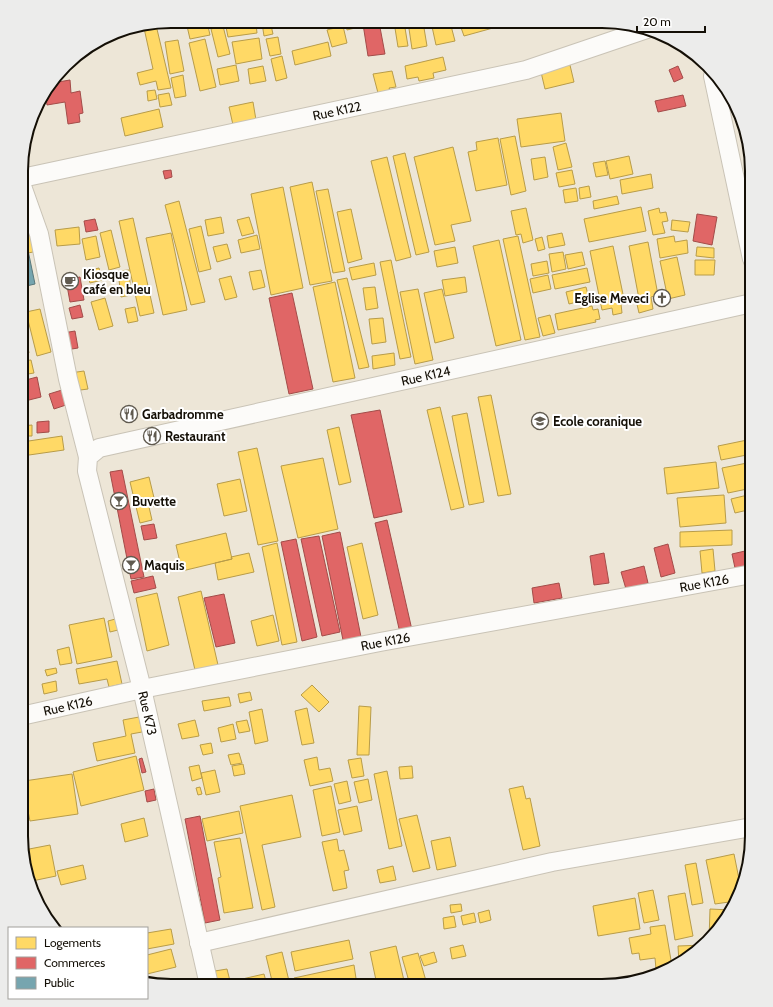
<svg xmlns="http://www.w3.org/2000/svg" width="773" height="1007" viewBox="0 0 773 1007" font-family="Cabin,sans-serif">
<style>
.homes{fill:#ffd966;stroke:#b89c49}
.shops{fill:#e06666;stroke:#a34c49}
.public{fill:#76a5af;stroke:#59787c}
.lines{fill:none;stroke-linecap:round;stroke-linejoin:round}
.street-casing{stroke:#c9c3b6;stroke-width:20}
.street{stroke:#fcfbf9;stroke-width:18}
.labels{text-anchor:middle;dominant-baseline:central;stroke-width:4;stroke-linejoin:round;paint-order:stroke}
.street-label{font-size:13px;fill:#140f06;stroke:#fff}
.poi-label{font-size:13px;font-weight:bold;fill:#140f06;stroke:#fff;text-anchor:start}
.rim{fill:none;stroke:#140f06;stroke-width:2}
</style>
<rect width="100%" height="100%" fill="#ede6d7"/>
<!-- homes -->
<path class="homes" d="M270,21l3,13 -9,2 -2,-13z
M207,22l3,13 -20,4 -3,-13z
M345,22h13l1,5 -12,3z
M394,22h10l4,24 -10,1z
M408,22h15l4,24 -15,3z
M431,22h19l5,19 -19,4z
M459,22h32l2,6 -29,8z
M256,24l1,9 -29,4 -2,-10z
M156,25l15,63 -13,2 -2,-9 -16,4 -3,-12 16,-4 -9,-41z
M223,26l7,28 -12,3 -7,-28z
M343,26l4,17 -15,4 -5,-17z
M278,37l3,17 -11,2 -4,-17z
M259,38l3,21 -26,5 -4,-22z
M205,39l11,48 -16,4 -11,-48z
M178,40l6,31 -14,3 -5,-32z
M328,42l3,14 -36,9 -3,-14z
M282,56l5,22 -11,3 -5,-22z
M443,57l3,13 -13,3 1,5 -15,3 -1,-4 -11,2 -2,-13z
M569,61l5,21 -29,7 -5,-21z
M236,65l3,16 -19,4 -3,-16z
M263,66l3,15 -16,3 -2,-15z
M392,71l4,16 -7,1 1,2 -12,3 -5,-19z
M183,75l3,21 -11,2 -4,-20z
M155,90l2,9 -9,2 -1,-10z
M169,93l3,12 -12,2 -2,-12z
M253,102l3,18 -23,5 -4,-18z
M159,109l4,18 -38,9 -4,-18z
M561,113l4,28 -44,6 -4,-28z
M515,136l11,55 -15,4 -11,-56z
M498,138l9,47 -31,6 -8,-39 9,-2 -1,-8z
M566,143l6,24 -14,3 -5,-23z
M453,147l18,74 -20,4 4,16 -20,4 -21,-88z
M405,153l24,99 -13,3 -23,-99z
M629,156l4,18 -23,5 -4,-18z
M387,157l24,100 -15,4 -25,-100z
M545,157l3,20 -14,3 -3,-21z
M605,161l3,14 -12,2 -3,-14z
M572,170l3,14 -16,3 -3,-14z
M651,174l2,14 -31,6 -2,-14z
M312,182l20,99 -22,4 -20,-98z
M589,186l2,11 -11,2 -1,-11z
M283,187l20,101 -32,7 -20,-101z
M576,188l2,13 -13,2 -2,-13z
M328,189l17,82 -12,2 -17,-82z
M617,196l2,8 -25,5 -1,-8z
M179,201l26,101 -14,3 -26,-100z
M641,207l5,24 -57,11 -5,-23z
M526,208l7,32 -10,3 -2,-9 -5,1 -5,-24z
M659,208l1,5 6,-1 2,9 -6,1 3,11 -12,2 -5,-24z
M351,209l11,50 -14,4 -11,-51z
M221,217l3,16 -16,3 -3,-16z
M249,217l5,16 -12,3 -5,-16z
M133,218l21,95 -14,3 -21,-95z
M672,220l18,2 -2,10 -17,-2z
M201,226l10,43 -12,3 -10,-43z
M79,227l1,17 -23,2 -2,-16z
M34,229l4,22 -10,2 -4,-22z
M111,230l9,37 -11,3 -9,-37z
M171,233l16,77 -24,5 -17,-77z
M562,233l3,12 -16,3 -2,-12z
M257,235l3,14 -19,4 -3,-13z
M96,236l4,21 -14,3 -4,-21z
M518,236l22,101 -15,3 -22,-101z
M674,236l1,6 12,-2 1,13 -28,5 -3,-19z
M542,237l3,12 -7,2 -3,-12z
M499,240l22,100 -25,6 -23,-100z
M648,242l10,53 -7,2 2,12 -14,4 -3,-13 3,-1 -10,-53z
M227,244l4,14 -14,4 -4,-15z
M613,246l12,58h-4l1,9 -9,2 -1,-7 -10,2 -12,-59z
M455,247l3,16 -21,4 -3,-16z
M697,247l17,1v10l-18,-2z
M563,252l3,17 -14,3 -3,-18z
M582,252l3,13 -17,4 -3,-14z
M677,257l8,38 -17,4 -8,-38z
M391,260l20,97 -11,2 -20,-97z
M695,260h20l-1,15h-19z
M547,261l2,12 -16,3 -2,-12z
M374,263l2,12 -24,5 -3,-12z
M99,268l3,12 -12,3 -4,-12z
M587,268l3,14 -35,7 -3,-14z
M129,270l2,25 -10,2 -3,-26z
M261,270l4,17 -12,3 -4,-18z
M548,275l3,14 -18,4 -3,-14z
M231,276l6,21 -12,3 -6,-21z
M465,277l2,15 -22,4 -3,-16z
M347,278l22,89 -10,2 -22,-89z
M335,282l20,96 -22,4 -20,-95z
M375,287l3,21 -12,2 -3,-22z
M586,287l3,12 -20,5 -3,-12z
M418,289l15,71 -18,4 -15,-72z
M442,289l12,49 -19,5 -11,-50z
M105,298l8,28 -14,4 -8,-28z
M592,306l1,4 5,-1 2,10 -5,1 1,2 -38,8 -3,-16z
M135,307l3,14 -10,2 -3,-14z
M40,309l11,43 -14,4 -11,-44z
M550,315l5,18 -12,3 -5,-18z
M383,318l3,24 -14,2 -3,-25z
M25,333l4,20 -7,1v-20z
M394,353l1,12 -22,4 -1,-13z
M31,360l3,13 -12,2v-14z
M84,371l4,18 -15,2 -3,-18z
M491,395l20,99 -13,2 -20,-99z
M440,407l24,100 -13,3 -24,-100z
M467,413l17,89 -15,3 -17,-89z
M32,425v11h-10v-10z
M339,427l12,55 -12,3 -12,-55z
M62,436l2,14 -42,6v-14z
M752,439v15l-31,6 -3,-14z
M257,448l21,93 -20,4 -20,-93z
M323,458l15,71 -40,9 -17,-72z
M22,459h1l4,20 -5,1z
M716,462l3,26 -52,6 -3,-26z
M752,462v26l-24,5 -6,-25z
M149,477l7,29 -7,1 3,13 -12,3 -10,-41z
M240,479l7,32 -23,5 -7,-32z
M752,494v15l-17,4 -4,-14z
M724,495l2,28 -46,4 -3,-29z
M732,530v15l-52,2v-15z
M226,533l6,26 -50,12 -6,-26z
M277,543l20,99 -15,3 -20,-98z
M362,543l16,72 -15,4 -16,-72z
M713,549l2,22 -13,2 -2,-22z
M249,553l5,19 -36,8 -3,-17 17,-4 -1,-2z
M201,591l17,74 -23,5 -17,-73z
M157,593l12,52 -22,6 -11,-53z
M273,615l6,26 -22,5 -6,-25z
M104,618l8,39 -35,7 -8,-39z
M119,618l3,11 -12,3 -2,-11z
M69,647l3,16 -12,2 -3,-15z
M117,661l5,23 -13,3 -2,-8 -28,5 -3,-15z
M56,668l1,5 -10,3 -2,-6z
M56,681l1,10 -13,3 -2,-10z
M312,685l17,17 -10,10 -18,-17z
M250,692l2,8 -12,3 -2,-9z
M229,697l2,9 -27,5 -2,-10z
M359,706l12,1 -2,48h-12z
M307,708l7,35 -12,2 -7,-34z
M262,709l6,32 -13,3 -6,-32z
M139,717l3,15 -11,2 4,19 -38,8 -4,-18 33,-7 -3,-16z
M195,720l4,16 -17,3 -4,-15z
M247,720l3,11 -11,2 -3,-11z
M233,724l3,15 -15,3 -3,-14z
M211,743l2,10 -10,2 -3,-10z
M239,753l3,10 -11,2 -3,-10z
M136,756l8,34 -63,16 -8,-34z
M317,757l2,13 11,-2 3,13 -23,5 -6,-26z
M361,758l3,18 -12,2 -4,-18z
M243,764l2,10 -11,2 -2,-10z
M199,765l3,13 -10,3 -3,-14z
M412,766l1,12 -13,1 -1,-12z
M215,770l5,22 -14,3 -5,-22z
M387,771l15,75 -13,3 -15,-75z
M72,774l6,40 -48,7 -3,-15 -6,1v-15l4,-1 -1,-10z
M368,779l4,21 -13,3 -5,-21z
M347,781l4,20 -12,3 -5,-20z
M331,786l9,46 -18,4 -9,-46z
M523,786l3,13 4,-1 10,48 -17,4 -14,-61z
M200,787l2,7 -4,1 -2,-7z
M292,795l9,42 -39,8 13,62 -13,3 -22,-104z
M357,806l5,25 -18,4 -6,-25z
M239,811l4,22 -36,8 -5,-22z
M417,815l13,53 -17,4 -14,-53z
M144,818l4,18 -23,6 -4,-18z
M450,837l6,29 -19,4 -6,-29z
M240,838l13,70 -29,5 -6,-35 3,-1 -7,-35z
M337,839l2,12 5,-1 5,20 -5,1 3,17 -14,3 -11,-49z
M50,845l6,31 -24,5 -4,-16h3l-1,-5 -3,1 -3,-11z
M734,854l7,35 -5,12 -21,3 -9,-44z
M696,863l7,40 -11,2 -7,-40z
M83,865l3,14 -25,6 -4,-14z
M393,866l3,14 -16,3 -3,-13z
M653,890l6,30 -15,3 -6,-30z
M685,893l8,43 -18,4 -7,-44z
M635,898l5,31 -42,7 -5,-30z
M461,904l1,7 -11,2 -1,-8z
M710,909l21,1 -4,9 -18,21z
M489,910l2,10 -11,3 -2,-10z
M474,913l2,9 -13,3 -2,-9z
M454,916l2,11 -12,2 -1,-11z
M665,925l7,41 -16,3 -1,-11 -15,2 -1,-7 -7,1 -3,-16 22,-4 -1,-7z
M171,929l3,15 -27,5v-16z
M349,940l4,19 -58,12 -4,-19z
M463,945l3,11 -14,3 -2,-11z
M704,945l-3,4 -22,14 -1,-17z
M396,946l9,39h-28l-7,-33z
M171,949l5,18 -29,7v-19z
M282,952l8,33h-17l-7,-29z
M434,952l3,10 -13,4 -4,-10z
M418,953l8,28 -16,4 -8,-28z
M354,965l3,20h-61l-2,-7z
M227,969l4,16h-13l-3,-14z
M264,974l3,11h-28l-1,-5z
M579,981l18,1v4h-18z"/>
<!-- shops -->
<path class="shops" d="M379,22l6,32 -17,2 -5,-32z
M678,66l5,12 -9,4 -5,-12z
M70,80l1,13 9,-2 3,22 -4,1 1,8 -12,2 -3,-22 -18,3 -2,-14 7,-8z
M683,95l3,11 -28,6 -3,-11z
M171,170l1,7 -7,2 -2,-8z
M697,214l20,3 -5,28 -19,-4z
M95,219l3,11 -12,2 -2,-11z
M80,277l4,23 -14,2 -4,-22z
M292,293l21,96 -24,5 -20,-96z
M80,305l3,12 -11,2 -3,-11z
M75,331l3,17 -12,2 -3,-17z
M37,377l4,20 -16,4 -3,-12v-8z
M62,390l4,15 -12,4 -5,-15z
M380,410l22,102 -28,6 -23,-103z
M49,421v11l-12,1v-11z
M122,470l22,107 -13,2 -21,-107z
M387,520l25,110 -12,3 -25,-110z
M154,524l3,14 -13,2 -3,-14z
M340,532l22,110 -18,3 -22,-109z
M319,536l21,96 -18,4 -21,-97z
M296,539l21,98 -15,4 -21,-99z
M668,544l7,29 -14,4 -7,-29z
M745,551l3,15 -13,2 -3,-14z
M604,553l5,30 -15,2 -4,-29z
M644,566l4,17 -22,6 -5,-17z
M153,576l3,12 -22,5 -3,-12z
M559,583l3,15 -28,5 -2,-15z
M224,594l11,49 -19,4 -12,-49z
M142,758l4,14 -4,1 -3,-14z
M154,789l2,11 -9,2 -2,-11z
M200,816l20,104 -15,3 -20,-104z"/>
<!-- public -->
<path class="public" d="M22,231h2l11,53 -13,3z"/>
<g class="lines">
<!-- street casing -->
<g class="street-casing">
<g id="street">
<path d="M713,76l39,183"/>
<path id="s1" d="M22,178l504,-108 121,-41"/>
<path d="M22,186l17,48 29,145 20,78"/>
<path id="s2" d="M21,716l121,-27 238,-47 372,-68"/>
<path d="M199,943l353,-81 200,-35"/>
<path id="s3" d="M209,985l-67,-296 -55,-218 1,-14 11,-9 653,-145"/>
</g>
</g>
<!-- street -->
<use href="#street" class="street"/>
</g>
<!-- icons -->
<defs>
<g id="cafe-ring" transform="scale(0.9)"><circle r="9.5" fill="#fff" stroke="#605a4f" stroke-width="1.5"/><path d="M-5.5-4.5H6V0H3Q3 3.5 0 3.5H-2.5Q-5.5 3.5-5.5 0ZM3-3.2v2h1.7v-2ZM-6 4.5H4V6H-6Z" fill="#605a4f"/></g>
<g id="church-ring" transform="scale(0.9)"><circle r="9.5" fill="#fff" stroke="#605a4f" stroke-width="1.5"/><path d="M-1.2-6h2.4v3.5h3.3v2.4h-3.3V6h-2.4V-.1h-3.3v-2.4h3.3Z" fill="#605a4f"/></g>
<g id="restaurant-ring" transform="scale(0.9)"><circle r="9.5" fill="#fff" stroke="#605a4f" stroke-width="1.5"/><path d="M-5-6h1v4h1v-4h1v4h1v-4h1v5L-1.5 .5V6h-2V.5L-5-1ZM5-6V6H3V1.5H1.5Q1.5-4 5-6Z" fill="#605a4f"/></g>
<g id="school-ring" transform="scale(0.9)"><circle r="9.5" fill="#fff" stroke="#605a4f" stroke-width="1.5"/><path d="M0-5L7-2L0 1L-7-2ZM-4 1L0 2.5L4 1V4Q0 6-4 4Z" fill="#605a4f"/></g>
<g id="bar-ring" transform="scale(0.9)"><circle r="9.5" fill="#fff" stroke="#605a4f" stroke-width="1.5"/><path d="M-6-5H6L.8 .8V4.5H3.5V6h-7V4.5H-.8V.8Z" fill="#605a4f"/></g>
</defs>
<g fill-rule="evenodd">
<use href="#cafe-ring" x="70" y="281"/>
<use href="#church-ring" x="662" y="298"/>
<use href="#restaurant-ring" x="129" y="414"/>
<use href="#school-ring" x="540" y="421"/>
<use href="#restaurant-ring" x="152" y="436"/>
<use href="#bar-ring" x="119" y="501"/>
<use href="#bar-ring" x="131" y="565"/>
</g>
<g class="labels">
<!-- street labels -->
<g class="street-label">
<text stroke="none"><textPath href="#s1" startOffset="322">Rue K122</textPath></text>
<text stroke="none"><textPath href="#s3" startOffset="891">Rue K124</textPath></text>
<text stroke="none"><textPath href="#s2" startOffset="696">Rue K126</textPath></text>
<text stroke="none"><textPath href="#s2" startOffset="372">Rue K126</textPath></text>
<text stroke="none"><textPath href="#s2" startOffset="48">Rue K126</textPath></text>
<text transform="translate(148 713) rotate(77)">Rue K73</text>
</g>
<!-- poi labels -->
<g class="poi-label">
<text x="83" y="274">Kiosque<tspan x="83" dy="15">café en bleu</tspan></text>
<text x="649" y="298" text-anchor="end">Eglise Meveci</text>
<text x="142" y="414">Garbadromme</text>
<text x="553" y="421">Ecole coranique</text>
<text x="165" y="436">Restaurant</text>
<text x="132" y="501">Buvette</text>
<text x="144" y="565">Maquis</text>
</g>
</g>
<!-- crop -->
<path d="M0 0H773V1007H0ZM171 28H602A143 143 0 0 1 745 171V836A143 143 0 0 1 602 979H171A143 143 0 0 1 28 836V171A143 143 0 0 1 171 28Z" fill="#ececeb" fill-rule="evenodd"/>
<path class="rim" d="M171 28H602A143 143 0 0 1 745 171V836A143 143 0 0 1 602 979H171A143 143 0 0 1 28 836V171A143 143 0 0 1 171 28Z"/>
<!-- legend -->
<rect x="8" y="927" width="140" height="72" fill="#ffffff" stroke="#a19f9b"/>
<rect x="16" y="937" width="20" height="12" fill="#ffd966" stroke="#a19f9b"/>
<text x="44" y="947" font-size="12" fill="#140f06">Logements</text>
<rect x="16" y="957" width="20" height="12" fill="#e06666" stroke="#a19f9b"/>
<text x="44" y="967" font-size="12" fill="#140f06">Commerces</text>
<rect x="16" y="977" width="20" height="12" fill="#76a5af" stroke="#a19f9b"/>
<text x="44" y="987" font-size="12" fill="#140f06">Public</text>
<!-- scale -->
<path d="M637 26v6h68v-6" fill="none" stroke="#140f06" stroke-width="2"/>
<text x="643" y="26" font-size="12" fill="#140f06" stroke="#ffffff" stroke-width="3" paint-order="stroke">20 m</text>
</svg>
